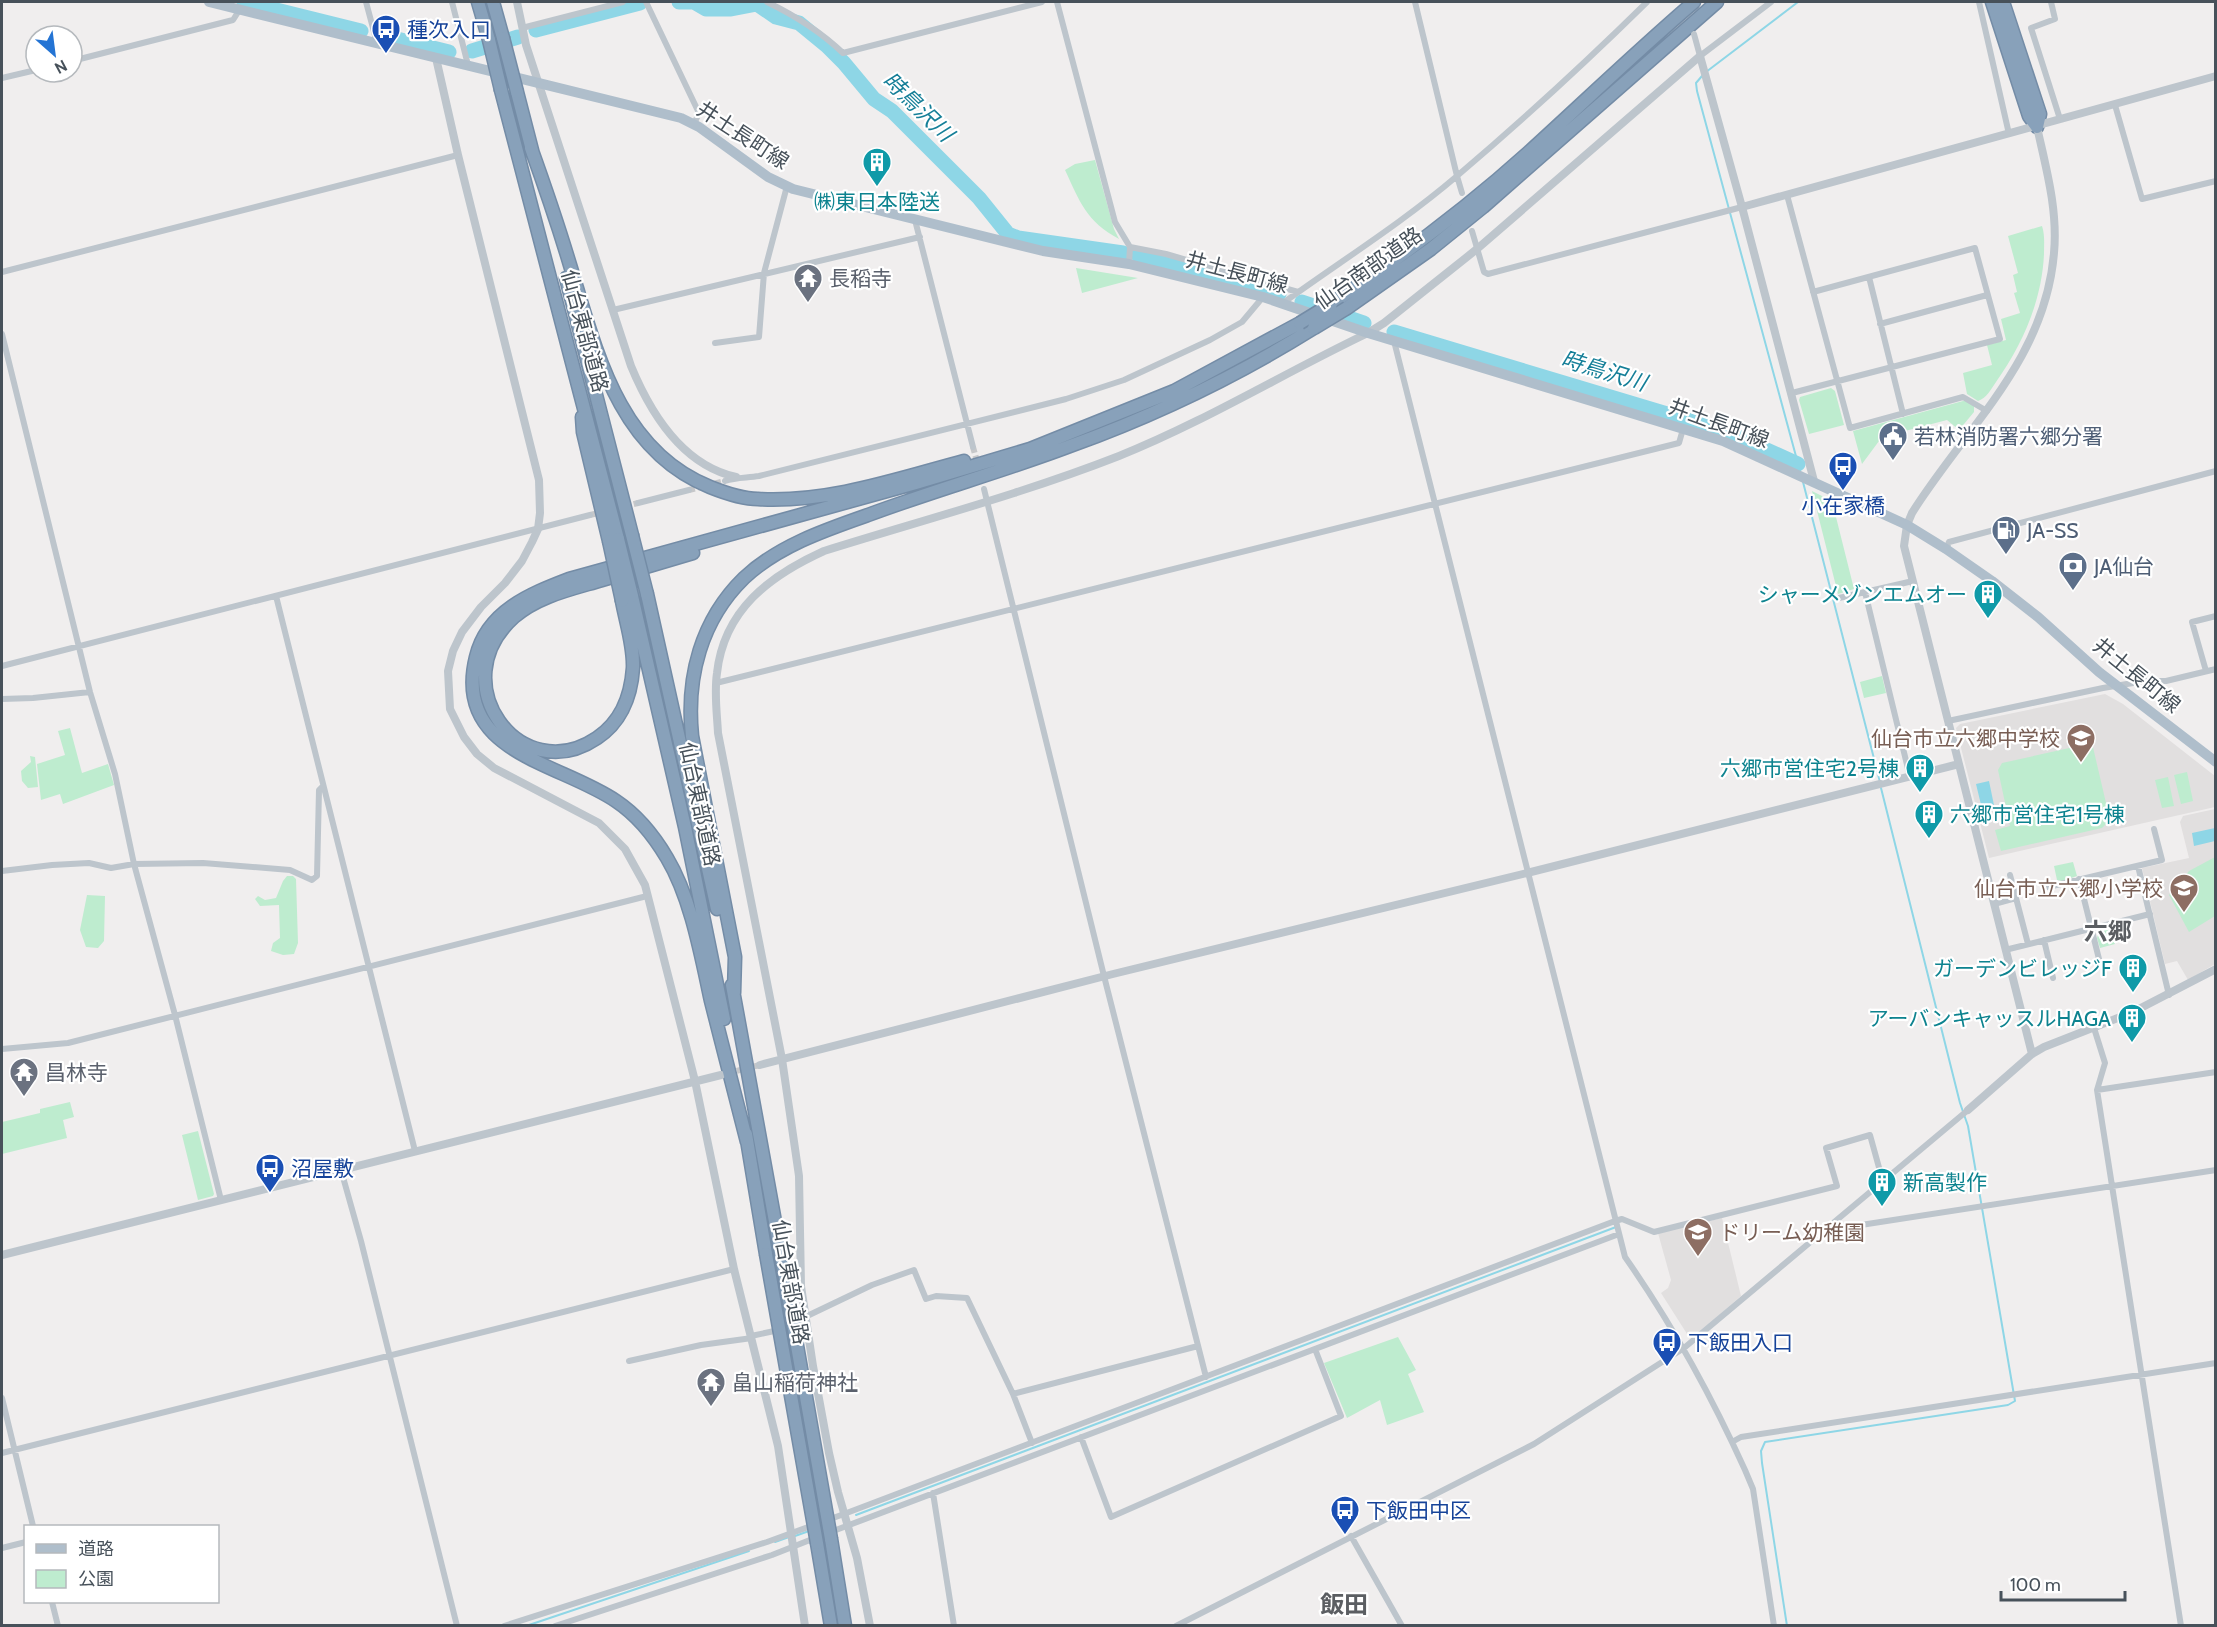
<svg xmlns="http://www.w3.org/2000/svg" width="2217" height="1627" viewBox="0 0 2217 1627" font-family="Cabin,'Noto Sans JP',sans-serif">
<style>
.education{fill:#e1dfdf}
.green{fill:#beeccf}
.water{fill:#8ed6e6}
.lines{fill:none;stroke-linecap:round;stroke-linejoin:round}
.stream{stroke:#8ed6e6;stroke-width:2}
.river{stroke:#8ed6e6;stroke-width:15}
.minor-tunnel{stroke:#c6c7c9;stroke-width:6;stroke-dasharray:6 3;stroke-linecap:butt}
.motorway-casing{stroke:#748ca6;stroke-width:15}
.minor{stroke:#bdc5cc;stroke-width:6}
.tertiary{stroke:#bdc5cc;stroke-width:8}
.primary{stroke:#afbecb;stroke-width:10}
.motorway{stroke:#88a1ba;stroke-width:12}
.motorway-bridge-casing{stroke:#748ca6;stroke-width:15;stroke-linecap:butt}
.motorway-bridge{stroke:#88a1ba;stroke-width:12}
.labels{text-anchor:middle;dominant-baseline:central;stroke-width:4.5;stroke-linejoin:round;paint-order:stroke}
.transit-label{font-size:21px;fill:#164399;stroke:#fff;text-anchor:start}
.street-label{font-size:21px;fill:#47515a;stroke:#fff}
.culture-label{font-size:21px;fill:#0d838f;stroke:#fff;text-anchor:end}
.worship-label{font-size:21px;fill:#5b616d;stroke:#fff;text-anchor:start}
.service-label{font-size:21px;fill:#4e5e75;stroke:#fff;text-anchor:start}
.education-label{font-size:21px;fill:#785e54;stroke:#fff;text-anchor:end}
.water-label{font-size:22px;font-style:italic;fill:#157f98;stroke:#fff}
.quarter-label{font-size:24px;font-weight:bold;fill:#5b5e62;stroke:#fff}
</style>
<rect width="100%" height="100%" fill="#f0eeee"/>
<!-- education -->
<path class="education" d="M2105,694l18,10 92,72v31l-226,51 -33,-130 4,-4z
M2215,809v155l-27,16 -11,-19 -12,3 -23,-96 47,-10 -9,-36 3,-6z
M1722,1218l19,78 -48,42 -4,-1 -28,-44 7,-5 3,-8 -13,-47z"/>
<!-- green -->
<path class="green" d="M1095,160l19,69 5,10c-33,-18 -39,-37 -54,-69l10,-6z
M2042,226c3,9 2,18 2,28 -2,46 -21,90 -48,128 -5,7 -9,16 -18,19l-11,-7 -4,-21 29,-8 -5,-20 19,-5 -5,-21 19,-6 -6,-20 3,-1 -4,-17 5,-2 -10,-37z
M1076,268l62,10 -56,15z
M1831,388l4,3 9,34 -35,9 -10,-34 1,-3z
M1963,401h6l5,5v6l-15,18 -12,-10 -65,17 -20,27 -9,-33z
M1812,491l20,10 22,88 -16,5z
M1882,676l4,17 -22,5 -4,-16z
M70,728l12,45 26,-9 6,21 -51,19 -3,-10 -19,6 -4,-36 28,-9 -7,-24z
M2092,743l18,77 -8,8 -101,23 -6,-21 15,-4 -12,-56 4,-7z
M30,756l5,1 3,30 -10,1 -6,-7 -1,-10 10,-9z
M2187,772l6,29 -12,3 -7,-29z
M2168,777l6,29 -12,2 -7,-28z
M2215,857v59l-26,16 -20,-37 20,-24z
M2073,862l4,14 -15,5 -5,-1 -3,-14z
M287,876h6l3,3 2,64 -4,11 -11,1 -12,-4 2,-8 7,-5 -1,-33 -19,1 -5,-7 3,-3 7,4 11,-2 7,-17z
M87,895l18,1 -1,45 -6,7 -12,-1 -6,-17z
M2110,929l5,15 -15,4 -3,-10 2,-6z
M70,1102l4,15 -11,3 4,18 -65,16v-32l38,-9v-4z
M198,1131l16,63 -1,2 -15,4 -16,-65z
M1398,1337l18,33 -8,4 16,38 -37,13 -7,-25 -33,18 -23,-55z"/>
<!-- water -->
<path class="water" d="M1989,781l6,29 -12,3 -7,-29z
M2215,828v13l-21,5 -2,-13z"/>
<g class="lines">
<!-- stream -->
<path class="stream" d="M1706,72l92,-70
M1702,76l-6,7 1,8 103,380
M1803,482l77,300
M856,1515l760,-288
M795,1536l14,-5
M775,1542l14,-5
M526,1626l223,-75
M1787,1626l-25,-163 -1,-12 4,-9 243,-37 7,-4 -47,-275 -8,-23 -79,-315"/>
<!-- river -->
<path class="river" d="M244,2l117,29
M679,2h15l12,7h25l26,-5 19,13 23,6 28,23 17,17 30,36 18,12 87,87 29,36 10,4 105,15
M536,30l104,-27
M381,35l68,17
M472,51l46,-14
M1138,255l141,39
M1302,302l62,21
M1394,332l333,100 71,32"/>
<!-- minor-tunnel -->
<path class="minor-tunnel" d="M973,447l5,18
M689,490l36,-9
M590,515l48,-12
M728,1073l32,-8"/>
<!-- motorway casing -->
<g class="motorway-casing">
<path id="motorway" d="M478,2l11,38
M493,2l10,36
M1992,2l37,114 8,11
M2003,2l37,112 -3,13
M501,90l117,449
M517,92l16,62
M531,148c14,39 27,77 39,117 26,85 48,185 140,222 15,6 32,12 48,12 70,4 139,-20 206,-38
M566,278l66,257
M1331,304c69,-46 136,-96 198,-152 55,-50 109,-102 165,-150
M1347,308l84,-59 52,-42 234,-205
M582,417l1,15 26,109
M647,594l70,315
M632,596l53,231 39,192
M622,601c4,22 12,45 11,67 -2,29 -12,54 -36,70 -77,52 -156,-56 -83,-121 24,-21 58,-28 88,-37 30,-9 61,-18 91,-27
M732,985l48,264
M734,993l1,-36 -43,-221c-6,-59 9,-116 52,-158 34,-32 81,-48 124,-63 67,-25 136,-44 202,-69 86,-31 167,-70 244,-118
M746,1134l20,120
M747,1142c-12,-47 -24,-94 -36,-141 -10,-46 -20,-103 -44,-143 -13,-22 -30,-43 -51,-57 -57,-39 -164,-48 -140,-144 11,-46 54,-63 93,-78l347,-96 114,-34 144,-58 126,-68
M831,1539l14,87
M817,1543l14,83"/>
</g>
<!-- minor -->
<path class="minor" d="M366,2l11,41
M452,2l16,63
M646,2l53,111 -5,11
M767,2c29,14 53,29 76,51l199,-51
M1057,2l58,220 15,25 -1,17
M1979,2l30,132
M2051,2l4,17 -24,9 29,91
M522,28l101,-26
M1694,34l6,22 71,-54
M72,61l161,-41 7,-11
M2,78l34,-8
M2115,105l27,94 74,-18
M1462,193l-5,-17c66,-56 129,-114 190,-174
M1787,195l63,233 113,-31 24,14
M915,220l58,227
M1472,231l12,41 4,2 254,-67
M1130,247l36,7 132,38
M2,272l456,-117
M1869,277l34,137
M1283,303c58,-42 119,-80 174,-127l-42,-174
M613,310l307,-73
M1880,324l107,-29
M2,334l88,358 25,82 19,90 41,151 46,185
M1394,341l231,916c47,67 86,138 120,213l8,19 21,137
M715,343l44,-6 5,-64 23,-87
M1792,393l208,-54 -25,-91 -162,44
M725,481c11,-4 22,-3 34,-5l307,-77 58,-19 86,-40 32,-18 21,-25
M984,489l120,487 102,401
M638,503l51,-13
M1946,549l3,-7 267,-71
M1865,592l45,185
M276,596l139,555
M1839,598l74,-17
M2,666l588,-151
M2206,671l-14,-49 24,-6
M716,683l963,-240 4,-14
M2,699l31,-1 57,-6
M1948,721l155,-33 42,-7h21l50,-12
M2138,866l31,129
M2,871l50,-6 37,-2 22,5 23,-4 69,-1 87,7 22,10 5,-4 2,-86 4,-4
M2010,875l18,69
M2079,879l20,80
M2048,887l114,-27 -8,-31
M1994,904l22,-6
M2044,940l9,38
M2005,950l145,-36
M2094,1028l11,35 -8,27 119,-18
M2,1049l66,-6 579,-147
M2097,1090l84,536
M341,1170l20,71 96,385
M1830,1227l5,2 381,-59
M805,1317l67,-32 42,-15 12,29 10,-3 31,2 46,96 19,49
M751,1336l56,-12
M629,1361l72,-16 51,-7
M1013,1394l185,-48
M2,1398l31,128
M1081,1437l30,80 230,-101 -26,-67
M1732,1442l9,-5 475,-74
M2,1453l732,-184
M933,1493l21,133
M828,1533l791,-299
M1351,1536l51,90
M2,1548l24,-6
M52,1602l6,24
M504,1626l263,-84 77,-28 771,-293 7,-2 32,13 183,-46 -11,-38 44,-13 13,47
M555,1626l217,-71 43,-17
M1176,1626l358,-182 150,-96 284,-238"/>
<!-- tertiary -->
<path class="tertiary" d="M517,2l9,43 105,321c19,46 51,99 105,111
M436,58l22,97 81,325 1,33 -2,16 -6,13 -10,19 -17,22 -24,24 -19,25 -9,19 -5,20 2,38 14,28 13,17 17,14 105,55 26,26 20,36 50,196 39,188 44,177 27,180
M1814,481l-72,-274 474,-131
M2032,1054l-128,-508 3,-21 5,-12c54,-86 133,-152 142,-260 4,-43 -8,-85 -17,-126
M760,1065l353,-91 414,-101 432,-109
M1968,1110l64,-56 12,-7 89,-35 83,-43
M2,1255l719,-180
M870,1626l-13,-68 -19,-66 -9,-39 -16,-87 -12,-80 -2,-110 -17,-117 -64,-326c-1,-20 -4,-40 -1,-60 7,-63 52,-97 107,-122 99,-31 198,-57 295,-95 87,-35 165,-83 249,-123l16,-10 93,-74 223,-193 42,151"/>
<!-- primary -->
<path class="primary" d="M209,2l472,116 18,9 69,50 25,12 250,62 86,13 134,33 105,36 355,108 184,84 39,24 46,32 46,36 61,55 117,90"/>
<!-- motorway -->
<use href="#motorway" class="motorway"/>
<!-- motorway-bridge casing -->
<g class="motorway-bridge-casing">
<path id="motorway-bridge" d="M503,38l14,54
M489,40l12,50
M1300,323l31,-19
M1314,328l33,-20
M632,535l15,59
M618,539l14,57
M609,541l13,60
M780,1249l51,290
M766,1254l51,289"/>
</g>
<!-- motorway-bridge -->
<use href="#motorway-bridge" class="motorway-bridge"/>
</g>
<!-- icons -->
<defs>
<g id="bus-pin" transform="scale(1.5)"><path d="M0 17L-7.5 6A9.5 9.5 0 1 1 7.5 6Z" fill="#1a4fb4" stroke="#fff"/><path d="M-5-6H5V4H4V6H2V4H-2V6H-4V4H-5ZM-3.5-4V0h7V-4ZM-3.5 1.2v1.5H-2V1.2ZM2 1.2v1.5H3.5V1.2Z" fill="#fff"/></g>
<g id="building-pin" transform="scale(1.5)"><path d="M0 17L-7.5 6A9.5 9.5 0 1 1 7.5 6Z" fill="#0f9aa8" stroke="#fff"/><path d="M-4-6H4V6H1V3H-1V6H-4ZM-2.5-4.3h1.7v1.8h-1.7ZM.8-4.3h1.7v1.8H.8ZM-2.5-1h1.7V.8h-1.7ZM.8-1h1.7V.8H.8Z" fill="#fff"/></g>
<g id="temple-pin" transform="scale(1.5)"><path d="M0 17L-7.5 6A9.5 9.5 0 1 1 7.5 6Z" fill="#6b7280" stroke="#fff"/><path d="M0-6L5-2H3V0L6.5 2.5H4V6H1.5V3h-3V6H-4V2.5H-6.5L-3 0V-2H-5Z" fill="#fff"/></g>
<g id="civic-pin" transform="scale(1.5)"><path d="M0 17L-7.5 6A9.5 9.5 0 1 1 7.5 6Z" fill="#5c6f8a" stroke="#fff"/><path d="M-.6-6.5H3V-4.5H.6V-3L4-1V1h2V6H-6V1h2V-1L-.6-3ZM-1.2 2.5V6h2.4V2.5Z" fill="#fff"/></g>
<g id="fuel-pin" transform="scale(1.5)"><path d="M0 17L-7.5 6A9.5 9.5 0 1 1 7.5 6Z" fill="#5c6f8a" stroke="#fff"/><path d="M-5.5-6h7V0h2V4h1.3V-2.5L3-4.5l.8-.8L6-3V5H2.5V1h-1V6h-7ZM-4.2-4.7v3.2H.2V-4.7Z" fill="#fff"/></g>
<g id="bank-pin" transform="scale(1.5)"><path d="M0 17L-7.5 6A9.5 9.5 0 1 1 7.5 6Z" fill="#5c6f8a" stroke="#fff"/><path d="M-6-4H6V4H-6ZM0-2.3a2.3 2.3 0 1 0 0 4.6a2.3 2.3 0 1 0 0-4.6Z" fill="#fff"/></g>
<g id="school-pin" transform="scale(1.5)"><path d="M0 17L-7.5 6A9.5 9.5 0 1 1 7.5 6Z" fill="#8d6e63" stroke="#fff"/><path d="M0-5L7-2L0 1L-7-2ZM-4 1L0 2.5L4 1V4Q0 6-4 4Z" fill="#fff"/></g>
</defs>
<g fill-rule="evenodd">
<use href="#bus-pin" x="386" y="29"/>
<use href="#building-pin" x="877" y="162"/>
<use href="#temple-pin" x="808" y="278"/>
<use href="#civic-pin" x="1893" y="436"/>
<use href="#bus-pin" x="1843" y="466"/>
<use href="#fuel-pin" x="2006" y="530"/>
<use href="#bank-pin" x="2073" y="566"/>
<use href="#building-pin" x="1988" y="594"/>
<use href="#school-pin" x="2081" y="738"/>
<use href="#building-pin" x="1920" y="768"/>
<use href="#building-pin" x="1929" y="814"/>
<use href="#school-pin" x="2184" y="888"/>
<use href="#building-pin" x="2133" y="968"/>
<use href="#building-pin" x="2132" y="1018"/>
<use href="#temple-pin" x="24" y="1072"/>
<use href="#bus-pin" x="270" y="1168"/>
<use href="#building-pin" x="1882" y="1182"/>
<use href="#school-pin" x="1698" y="1232"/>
<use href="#bus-pin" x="1667" y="1342"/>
<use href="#temple-pin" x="711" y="1382"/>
<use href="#bus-pin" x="1345" y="1510"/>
</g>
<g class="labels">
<!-- transit labels -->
<g class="transit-label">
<text x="407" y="29">種次入口</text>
<text x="1843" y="505" text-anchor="middle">小在家橋</text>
<text x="291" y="1168">沼屋敷</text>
<text x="1688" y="1342">下飯田入口</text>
<text x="1366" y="1510">下飯田中区</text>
</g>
<!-- street labels -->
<g class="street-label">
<text transform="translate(743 135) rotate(33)">井土長町線</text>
<text transform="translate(1368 268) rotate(-35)">仙台南部道路</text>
<text transform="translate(1237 272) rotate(15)">井土長町線</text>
<text transform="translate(585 331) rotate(75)">仙台東部道路</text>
<text transform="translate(1719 423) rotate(20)">井土長町線</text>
<text transform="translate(2137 675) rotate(39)">井土長町線</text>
<text transform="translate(700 804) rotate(78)">仙台東部道路</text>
<text transform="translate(791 1282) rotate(80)">仙台東部道路</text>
</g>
<!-- culture labels -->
<g class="culture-label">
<text x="877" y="201" text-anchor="middle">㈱東日本陸送</text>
<text x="1967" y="594">シャーメゾンエムオー</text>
<text x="1899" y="768">六郷市営住宅2号棟</text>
<text x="1950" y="814" text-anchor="start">六郷市営住宅1号棟</text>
<text x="2112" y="968">ガーデンビレッジF</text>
<text x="2111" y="1018">アーバンキャッスルHAGA</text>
<text x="1903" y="1182" text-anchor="start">新高製作</text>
</g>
<!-- worship labels -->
<g class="worship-label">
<text x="829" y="278">長稻寺</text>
<text x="45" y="1072">昌林寺</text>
<text x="732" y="1382">畠山稲荷神社</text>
</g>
<!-- service labels -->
<g class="service-label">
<text x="1914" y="436">若林消防署六郷分署</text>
<text x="2027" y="530">JA-SS</text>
<text x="2094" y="566">JA仙台</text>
</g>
<!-- education labels -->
<g class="education-label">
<text x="2060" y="738">仙台市立六郷中学校</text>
<text x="2163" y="888">仙台市立六郷小学校</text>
<text x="1719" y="1232" text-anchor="start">ドリーム幼稚園</text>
</g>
<!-- water labels -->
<g class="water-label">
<text transform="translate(918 107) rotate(44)">時鳥沢川</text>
<text transform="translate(1604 371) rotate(17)">時鳥沢川</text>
</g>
<!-- quarter labels -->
<g class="quarter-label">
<text x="2108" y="931">六郷</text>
<text x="1344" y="1604">飯田</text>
</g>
</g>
<!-- border -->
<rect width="2217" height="1627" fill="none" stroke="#47515a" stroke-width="6"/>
<!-- legend -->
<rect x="24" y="1525" width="195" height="78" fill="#ffffff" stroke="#b5b9bd" stroke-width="1.5"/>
<rect x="36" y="1544" width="30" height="9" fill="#afbecb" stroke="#b5b9bd" stroke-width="1.5"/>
<text x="78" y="1555" font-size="18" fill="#47515a">道路</text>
<rect x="36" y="1570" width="30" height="18" fill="#beeccf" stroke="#b5b9bd" stroke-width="1.5"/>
<text x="78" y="1585" font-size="18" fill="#47515a">公園</text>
<!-- north arrow -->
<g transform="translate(54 54) rotate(152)"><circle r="28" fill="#ffffff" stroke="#b5b9bd" stroke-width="1.5"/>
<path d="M0-4.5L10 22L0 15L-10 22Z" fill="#2474d4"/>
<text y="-9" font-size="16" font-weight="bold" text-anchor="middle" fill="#47515a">N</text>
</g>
<!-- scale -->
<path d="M2001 1591v9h124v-9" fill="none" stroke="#47515a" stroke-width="3"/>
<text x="2010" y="1591" font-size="18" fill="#47515a" stroke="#ffffff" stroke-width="4.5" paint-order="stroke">100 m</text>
</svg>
